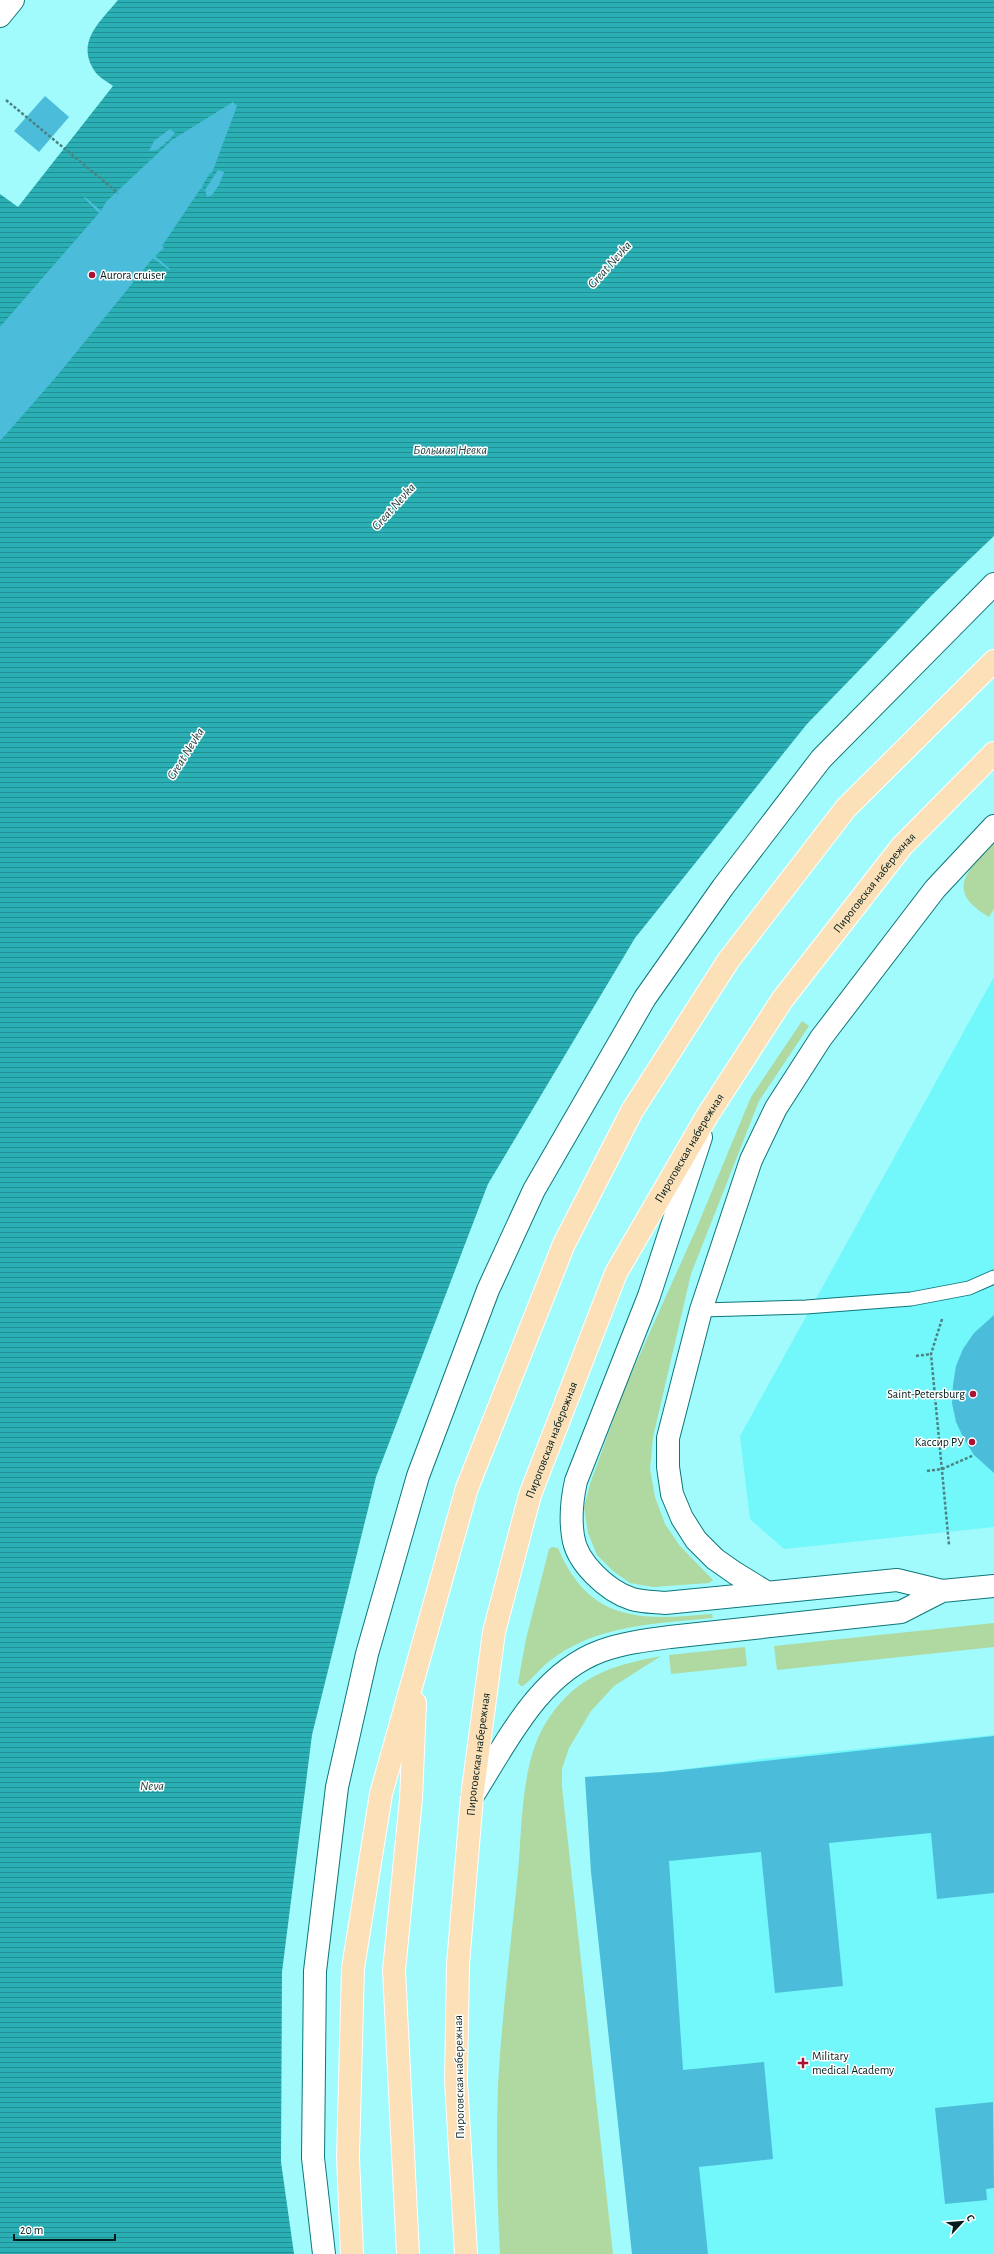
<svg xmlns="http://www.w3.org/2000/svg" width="994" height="2254" viewBox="0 0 994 2254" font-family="'Alegreya Sans',sans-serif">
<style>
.built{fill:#72f7fb}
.grass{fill:#afd9a1}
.water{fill:url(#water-rules)}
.building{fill:#4bbdda}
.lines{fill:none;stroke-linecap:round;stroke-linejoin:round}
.service-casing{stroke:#0d777a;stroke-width:15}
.tertiary-casing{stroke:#0d777a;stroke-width:24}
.secondary-casing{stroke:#0d777a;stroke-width:24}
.primary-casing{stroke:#fff;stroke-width:24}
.path{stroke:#4c8283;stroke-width:2.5;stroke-dasharray:3 2;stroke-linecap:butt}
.service{stroke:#fff;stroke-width:13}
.tertiary{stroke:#fff;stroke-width:22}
.secondary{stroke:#fff;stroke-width:22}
.primary{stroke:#fbe0b8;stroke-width:22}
.poi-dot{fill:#a91233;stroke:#fff;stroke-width:1.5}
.labels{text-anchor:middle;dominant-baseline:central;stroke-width:3;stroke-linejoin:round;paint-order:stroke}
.poi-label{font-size:12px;fill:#021b1b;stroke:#fff;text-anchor:start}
.street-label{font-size:12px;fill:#021b1b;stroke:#fff}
.water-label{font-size:13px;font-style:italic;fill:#254141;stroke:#fff}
</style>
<defs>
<pattern id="water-rules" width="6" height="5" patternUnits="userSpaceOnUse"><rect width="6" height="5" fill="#2ab0b4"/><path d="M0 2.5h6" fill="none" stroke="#228e92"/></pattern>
</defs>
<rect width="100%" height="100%" fill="#a1fafc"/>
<!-- built -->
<path class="built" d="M994,977v550l-210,22 -34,-30 -10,-83z
M994,1735v519h-362l-47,-477 78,-5 98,-13z"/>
<!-- grass -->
<path class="grass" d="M994,843v66l-5,8c-45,-26 -22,-46 5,-74z
M802,1021l7,5 -50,75 -68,173 -38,163 -3,32 5,28 10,27 15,22 33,34 -4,3 -56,4 -23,-4 -17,-12 -16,-16 -9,-22 -4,-26 6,-23 34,-94 73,-163 54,-130z
M552,1547l6,1c32,76 84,72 154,66l1,4c-58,6 -118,6 -166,45 -8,7 -15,16 -24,23h-2l-3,-3 8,-44 23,-90z
M994,1623v24l-217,23 -3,-24z
M745,1647l2,19 -76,8 -2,-19z
M661,1656l-47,30 -23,25 -22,37 -7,21v18l51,467h-113c-3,-56 -4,-113 -2,-169 4,-71 13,-142 20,-213 4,-44 3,-107 26,-146 29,-49 65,-60 117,-70z"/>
<!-- water -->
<path class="water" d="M118,0h876v536l-63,60 -124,128 -172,214 -147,246 -112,293 -64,258 -30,237 -1,190 13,92h-294v-2060l18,13 95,-121c-5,-4 -13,-8 -17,-13 -22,-30 4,-51 22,-73z"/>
<!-- building -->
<path class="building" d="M45,96l24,21 -30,35 -25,-21z
M233,102l4,4 -25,67h-2l-8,13 1,2h-2l-39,58 2,2 -9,8 15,13 -1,1 -16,-12 -97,119 -56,64v-114l99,-114 -15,-15 1,-1 16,14 5,-9 66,-62z
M170,129l5,4 -5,6 -13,11 -8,1 5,-10z
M218,170l6,2 -5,13 -7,10 -5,2 -2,-7z
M994,1315v158l-20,-18 -10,-16 -8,-17 -4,-19 1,-18 3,-19 7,-17 11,-16z
M994,1736v157l-57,6 -6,-66 -102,10 14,143 -68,7 -14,-141 -92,9 14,209 81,-8 9,97 -74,8 9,87h-76l-41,-382 -6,-95 78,-5z
M993,2102l1,86 -8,1 1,11 -42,4 -10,-96z"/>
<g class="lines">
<!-- service casing -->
<g class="service-casing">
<path id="service" d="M701,1310l105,-3 105,-8 58,-11 25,-11"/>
</g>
<!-- tertiary casing -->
<g class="tertiary-casing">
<path id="tertiary" d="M701,1137l-52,159 -73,185c-4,18 -6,36 -3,55 3,26 34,55 59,63 10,3 23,3 33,4l232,-23 45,11 52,-5
M766,1592l-31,-19 -20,-14 -19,-19 -14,-22 -10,-24 -4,-27v-29l33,-128 50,-150 25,-52 45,-70 114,-149 59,-63
M472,1797c34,-53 66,-123 129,-146 22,-8 46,-11 69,-14l231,-25 41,-21"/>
</g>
<!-- secondary casing -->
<g class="secondary-casing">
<path id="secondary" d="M0,16l13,-16
M324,2254l-11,-96 2,-187 22,-184 30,-133 51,-178 70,-186 46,-100 111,-192 78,-111 98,-128 173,-175"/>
</g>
<!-- primary casing -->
<g class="primary-casing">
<g id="primary">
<path d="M352,2254l-4,-97 5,-189 28,-174 86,-306 97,-244 68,-133 96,-150 118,-153 148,-147"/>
<path d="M408,2254l-14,-284 17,-171 4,-96"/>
<path id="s1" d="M466,2254l-10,-173 2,-117 14,-167 22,-165 36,-137 86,-222 91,-157 75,-116 120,-154 92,-93"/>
</g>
</g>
<!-- path -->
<path class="path" d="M6,100l112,93
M942,1319l-11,35 18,191
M916,1356l15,-2
M927,1471l15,-2 32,-14"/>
<!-- service -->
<use href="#service" class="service"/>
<!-- tertiary -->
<use href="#tertiary" class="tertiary"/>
<!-- secondary -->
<use href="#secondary" class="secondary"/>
<!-- primary -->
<use href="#primary" class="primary"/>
</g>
<!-- markers -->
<g class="poi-dot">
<circle cx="92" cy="275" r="4"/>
<circle cx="973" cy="1394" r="4"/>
<circle cx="972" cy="1442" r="4"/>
<path d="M801 2057h4v4h4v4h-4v4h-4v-4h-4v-4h4z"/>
</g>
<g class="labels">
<!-- poi labels -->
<g class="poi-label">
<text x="100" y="275">Aurora cruiser</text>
<text x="965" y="1394" text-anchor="end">Saint-Petersburg</text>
<text x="964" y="1442" text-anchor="end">Кассир РУ</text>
<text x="812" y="2056">Military<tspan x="812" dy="14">medical Academy</tspan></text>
</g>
<!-- street labels -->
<g class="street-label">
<text stroke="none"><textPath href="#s1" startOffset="1473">Пироговская набережная</textPath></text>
<text stroke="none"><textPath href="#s1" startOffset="1149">Пироговская набережная</textPath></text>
<text stroke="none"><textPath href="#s1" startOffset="825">Пироговская набережная</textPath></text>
<text stroke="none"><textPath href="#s1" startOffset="501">Пироговская набережная</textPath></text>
<text transform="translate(459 2077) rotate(-91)">Пироговская набережная</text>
</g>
<!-- water labels -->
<g class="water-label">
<text transform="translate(610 265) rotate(-48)">Great Nevka</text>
<text x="450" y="450">Большая Невка</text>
<text transform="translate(394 507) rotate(-48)">Great Nevka</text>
<text transform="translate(186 754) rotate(-58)">Great Nevka</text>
<text x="152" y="1786">Neva</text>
</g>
</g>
<!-- north arrow -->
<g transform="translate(962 2222) rotate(64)" stroke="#ffffff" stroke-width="3" paint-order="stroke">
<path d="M0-3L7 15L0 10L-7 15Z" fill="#021b1b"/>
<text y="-6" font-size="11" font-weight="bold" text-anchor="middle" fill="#021b1b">С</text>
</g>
<!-- scale -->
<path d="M14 2234v6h101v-6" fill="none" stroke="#021b1b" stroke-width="2"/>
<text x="20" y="2234" font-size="12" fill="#021b1b" stroke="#ffffff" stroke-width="3" paint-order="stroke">20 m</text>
</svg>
